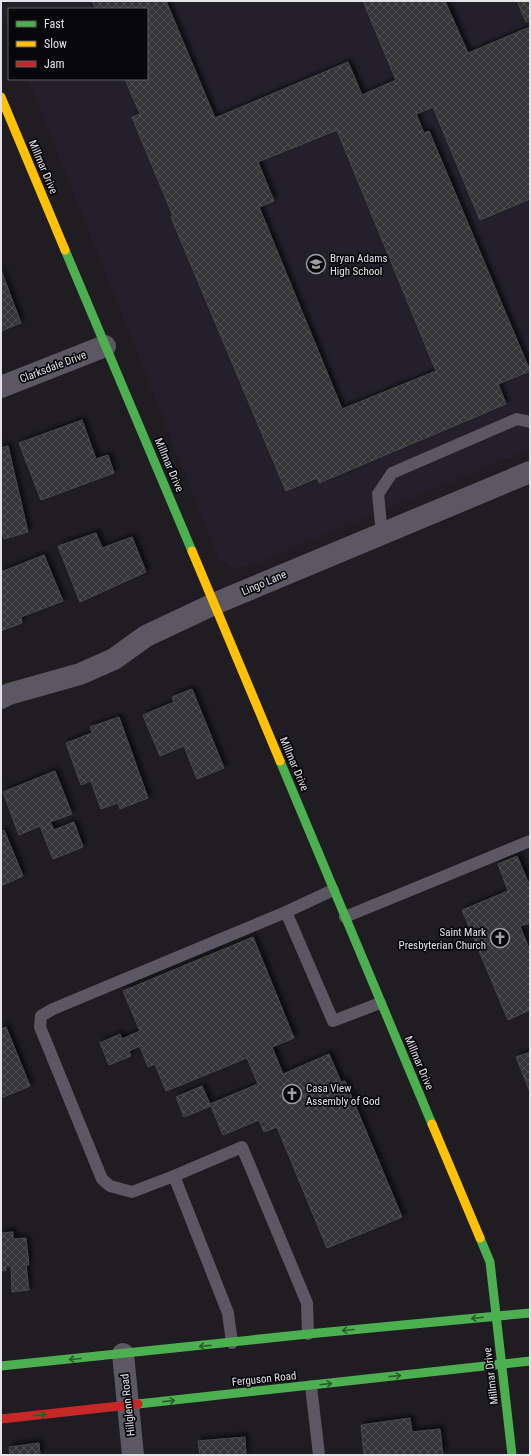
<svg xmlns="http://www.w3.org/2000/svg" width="531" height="1456" viewBox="0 0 531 1456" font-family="'Roboto Condensed',sans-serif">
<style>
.built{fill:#23202b}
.building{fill:url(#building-cross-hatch);stroke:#49484b;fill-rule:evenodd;filter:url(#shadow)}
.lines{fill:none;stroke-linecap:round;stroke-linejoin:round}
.lane{stroke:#5b5863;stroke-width:12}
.street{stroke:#5b5863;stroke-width:22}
.fast{stroke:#4caf50;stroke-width:9}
.slow{stroke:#ffc107;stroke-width:9}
.jam{stroke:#c62828;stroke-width:9}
.oneway{stroke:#2a5b2d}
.labels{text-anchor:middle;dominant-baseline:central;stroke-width:3.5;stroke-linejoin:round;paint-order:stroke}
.street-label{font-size:11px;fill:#e3e2e7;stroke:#08070a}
.poi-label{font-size:11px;fill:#e3e2e7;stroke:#08070a;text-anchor:start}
</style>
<defs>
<pattern id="building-cross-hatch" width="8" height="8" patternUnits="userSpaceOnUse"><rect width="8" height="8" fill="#363437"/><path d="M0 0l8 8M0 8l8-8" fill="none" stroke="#535154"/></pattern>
<filter id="shadow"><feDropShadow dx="3.5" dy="-3.5" stdDeviation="2" flood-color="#0009"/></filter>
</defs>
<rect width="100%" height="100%" fill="#1f1d21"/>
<!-- built -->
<path class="built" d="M1,1h529v448l-281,117 -13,2 -8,-3 -9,-6 -191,-480h119v-70h-138v21l-8,-20z"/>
<!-- building -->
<path class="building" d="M92,1h74l49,117 133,-56 14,33 34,-15 -33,-79h82l23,52 62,-26v172l-50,21 -47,-113 -17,7 8,19 5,-2 101,240 -32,13 8,20 -187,79 -2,-5 -31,13 -115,-274 2,-1 -41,-99 8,-3 -15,-35h22v-70h-51zM337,130l99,241 -94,38 -83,-202 15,-6 -16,-39z
M517,1h13v19l-4,2z
M1,270l20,53 -20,8z
M82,420l14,39 12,-4 6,18 -73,27 -22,-57z
M8,446l20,86 -24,7 -3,-10v-81z
M96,533l6,15 30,-11 14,35 -66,30 -22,-56z
M44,555l19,46 -42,16 1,6 -21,8v-59z
M192,689l32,79 -27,11 -13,-33 -24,10 -17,-41 31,-13 -2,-5z
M119,717l29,81 -28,11 -2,-6 -17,6 -10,-28 -10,4 -15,-42 26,-10 -2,-6z
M55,771l17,43 -22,8 4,8 20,-8 9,25 -30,12 -13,-33 -21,9 -16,-43z
M4,830l19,46 -22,10v-55z
M517,856l11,26 2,-1v42l-10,3 10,25v59l-22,10 -46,-110 46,-19 -10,-27z
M253,937l41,101 -22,9 11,27 46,-20 12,28 4,-1 57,136 -75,31 -50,-121 -13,5 -5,-12 -36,15 -12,-29 -27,11 -8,-20 26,-11 8,18 48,-20 -11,-26 -81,33 -11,-27 -7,3 -8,-21 -11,5 2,5 -22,9 -9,-22 20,-9 2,5 18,-8 -17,-40z
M6,1027l24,59 -29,12v-69z
M530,1052v40l-14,-35z
M13,1232v7l13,-1 3,27h-3l3,25 -17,2 -1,-26h-5v5l-5,-1v-37z
M410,1418l2,14 28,-3 3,26h-58v-2l-21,2 -3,-30z
M245,1437l1,18h-46l-2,-14z
M39,1443l1,12h-30l-1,-8z"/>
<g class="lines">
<!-- lane -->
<path class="lane" d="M382,534l-4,-40 14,-21 125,-54 13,3
M333,890l-47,22 47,109 47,-18
M345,917l185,-76
M174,1176l-42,16 -22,-6 -8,-7 -62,-152 1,-11 12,-7 233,-97
M232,1343l-4,-30 -54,-137 68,-29 65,156 1,31
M311,1386l8,69"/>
<!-- street -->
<path class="street" d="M1,387l104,-41
M1,698l8,-4 71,-20 34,-15 32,-23 68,-32 316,-132
M123,1354l10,101"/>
<!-- fast -->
<path class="fast" d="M65,250l127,301
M280,761l152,363
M480,1238l10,24 22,193
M1,1366l307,-32 222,-21
M138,1404l392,-43"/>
<!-- slow -->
<path class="slow" d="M1,97l64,153
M192,551l88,210
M432,1124l48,114"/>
<!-- jam -->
<path class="jam" d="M1,1419l137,-15"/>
</g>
<!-- one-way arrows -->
<defs><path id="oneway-shaft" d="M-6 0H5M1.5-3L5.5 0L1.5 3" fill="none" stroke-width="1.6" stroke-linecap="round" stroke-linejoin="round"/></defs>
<g class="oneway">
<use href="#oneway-shaft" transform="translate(477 1318) rotate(173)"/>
<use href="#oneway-shaft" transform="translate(348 1330) rotate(175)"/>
<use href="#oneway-shaft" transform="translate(205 1346) rotate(174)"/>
<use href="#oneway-shaft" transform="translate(75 1359) rotate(175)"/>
<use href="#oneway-shaft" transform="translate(395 1376) rotate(-6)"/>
<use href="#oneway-shaft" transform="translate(326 1384) rotate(-7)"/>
<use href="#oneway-shaft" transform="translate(169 1401) rotate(-6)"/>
<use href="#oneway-shaft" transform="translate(40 1415) rotate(-6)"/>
</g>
<!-- icons -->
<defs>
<g id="school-ring" transform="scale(1)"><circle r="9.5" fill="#08070a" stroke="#9e9da2" stroke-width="1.5"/><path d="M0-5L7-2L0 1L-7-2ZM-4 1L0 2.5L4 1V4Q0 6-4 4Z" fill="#9e9da2"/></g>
<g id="church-ring" transform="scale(1)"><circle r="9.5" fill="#08070a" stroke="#9e9da2" stroke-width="1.5"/><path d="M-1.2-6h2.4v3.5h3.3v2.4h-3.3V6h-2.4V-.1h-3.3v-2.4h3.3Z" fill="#9e9da2"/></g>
</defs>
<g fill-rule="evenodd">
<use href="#school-ring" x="316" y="264"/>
<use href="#church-ring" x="500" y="938"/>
<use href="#church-ring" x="292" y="1094"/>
</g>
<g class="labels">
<!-- street labels -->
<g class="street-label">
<text transform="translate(43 167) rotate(67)">Millmar Drive</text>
<text transform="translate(53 367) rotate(-21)">Clarksdale Drive</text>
<text transform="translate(169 465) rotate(67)">Millmar Drive</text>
<text transform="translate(264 583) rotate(-23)">Lingo Lane</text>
<text transform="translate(294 764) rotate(67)">Millmar Drive</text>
<text transform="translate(419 1063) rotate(67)">Millmar Drive</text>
<text transform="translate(491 1376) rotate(-97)">Millmar Drive</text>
<text transform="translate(264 1379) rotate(-6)">Ferguson Road</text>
<text transform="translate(128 1405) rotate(-96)">Hillglenn Road</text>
</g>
<!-- poi labels -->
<g class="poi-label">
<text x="330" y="258">Bryan Adams<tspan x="330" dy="13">High School</tspan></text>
<text x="486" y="932" text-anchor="end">Saint Mark<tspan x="486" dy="13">Presbyterian Church</tspan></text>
<text x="306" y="1088">Casa View<tspan x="306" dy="13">Assembly of God</tspan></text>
</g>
</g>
<!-- border -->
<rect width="531" height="1456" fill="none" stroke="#e3e2e7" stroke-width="4"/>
<!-- legend -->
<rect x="8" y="8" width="140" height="72" fill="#08070a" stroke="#605f62"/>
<rect x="16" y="21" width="20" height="6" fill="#4caf50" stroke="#605f62"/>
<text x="44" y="28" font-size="12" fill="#e3e2e7">Fast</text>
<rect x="16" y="41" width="20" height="6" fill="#ffc107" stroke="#605f62"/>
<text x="44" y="48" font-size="12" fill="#e3e2e7">Slow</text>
<rect x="16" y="61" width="20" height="6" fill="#c62828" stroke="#605f62"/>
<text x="44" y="68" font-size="12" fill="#e3e2e7">Jam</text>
</svg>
